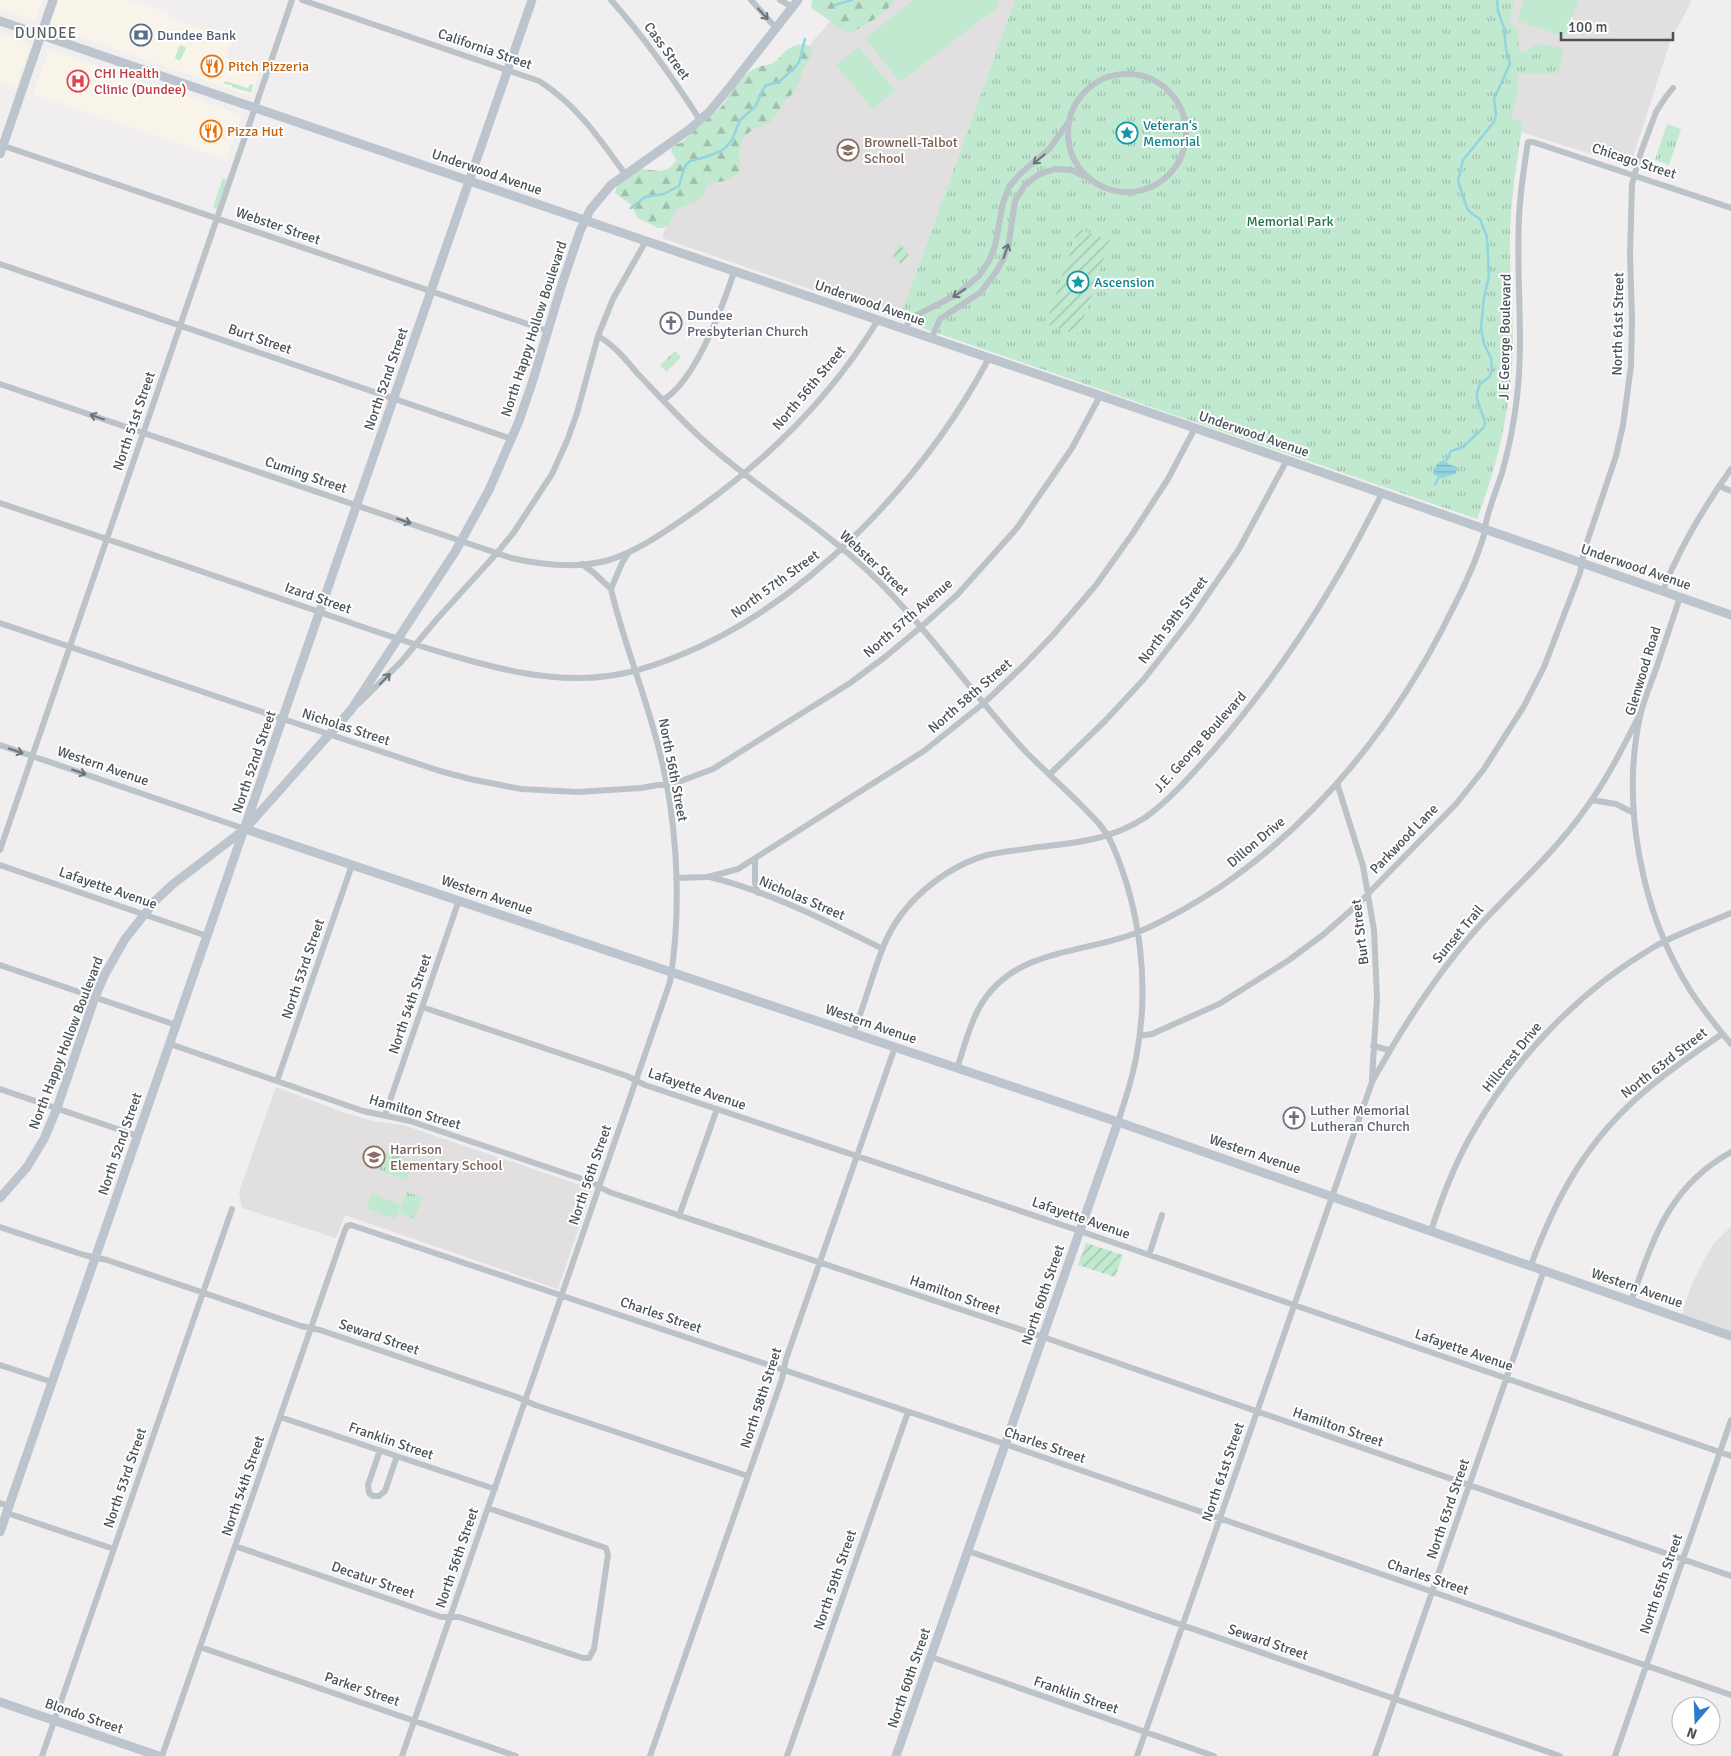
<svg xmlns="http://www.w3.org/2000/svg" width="1731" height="1756" viewBox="0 0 1731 1756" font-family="Signika,sans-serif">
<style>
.commercial{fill:#f9f4e9}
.education{fill:#e1dfdf}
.grass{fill:#c1e9cf}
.forest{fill:url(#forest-firs)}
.park{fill:url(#park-tufts)}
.garden{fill:url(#garden-furrows)}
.water{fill:url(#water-rules)}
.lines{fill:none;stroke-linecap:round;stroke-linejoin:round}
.stream{stroke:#93d4e1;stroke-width:2.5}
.street{stroke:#bbc3c9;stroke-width:6}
.secondary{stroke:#bcc5ce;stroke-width:9}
.oneway{stroke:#6a747b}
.labels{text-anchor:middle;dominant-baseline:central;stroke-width:4;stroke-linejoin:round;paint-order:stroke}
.service-label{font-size:14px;fill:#4e5e75;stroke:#fff;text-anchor:start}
.street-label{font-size:14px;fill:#485259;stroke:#fff}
.food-label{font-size:14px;fill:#c56008;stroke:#fff;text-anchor:start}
.health-label{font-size:14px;fill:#be3a42;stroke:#fff;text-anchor:start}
.culture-label{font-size:14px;fill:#0d838f;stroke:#fff;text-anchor:start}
.education-label{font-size:14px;fill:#785e54;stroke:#fff;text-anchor:start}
.park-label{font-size:14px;fill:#217246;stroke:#fff}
.worship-label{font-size:14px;fill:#5b616d;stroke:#fff;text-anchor:start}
.neighbourhood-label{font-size:15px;letter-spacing:1px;fill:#5b5f62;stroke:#fff}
</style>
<defs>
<pattern id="forest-firs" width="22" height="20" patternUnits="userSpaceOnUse" patternTransform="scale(1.25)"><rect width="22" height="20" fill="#c1e9cf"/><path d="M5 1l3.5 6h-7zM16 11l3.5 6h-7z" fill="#9fbfab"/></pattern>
<pattern id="park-tufts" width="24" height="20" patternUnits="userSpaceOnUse" patternTransform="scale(1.25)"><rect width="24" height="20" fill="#c1e9cf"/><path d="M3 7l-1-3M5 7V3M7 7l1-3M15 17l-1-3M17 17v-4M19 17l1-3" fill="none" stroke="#9fbfab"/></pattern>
<pattern id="garden-furrows" width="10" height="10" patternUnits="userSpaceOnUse" patternTransform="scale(1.25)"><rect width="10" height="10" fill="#c1e9cf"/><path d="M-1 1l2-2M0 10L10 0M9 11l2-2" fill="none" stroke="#9fbfab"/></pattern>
<pattern id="water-rules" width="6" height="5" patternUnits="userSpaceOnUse" patternTransform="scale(1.25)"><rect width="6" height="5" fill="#93d4e1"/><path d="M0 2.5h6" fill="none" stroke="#7aafb9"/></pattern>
</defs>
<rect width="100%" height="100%" fill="#f0eeee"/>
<!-- commercial -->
<path class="commercial" d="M0,0h43l-7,21 -36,-12z
M59,0h70l40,13 -1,4 44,16 2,-4 20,7 -8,22 34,12 -9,26 -201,-69z
M0,33l31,11 -15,44 -16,-6z
M49,49l193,66 -15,45 -194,-66z"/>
<!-- education -->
<path class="education" d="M886,0h129l-116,320 -237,-82 12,-33 118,-125 21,-39 20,-23z
M1514,0h178l-22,42 -40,124 -109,-34 2,-10 -9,-3 -3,-3 -1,-92z
M276,1087l69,26 28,8 30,4 189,64 -34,100 -213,-74 -9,23 -94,-30 -3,-16z
M1731,1227v104l-49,-17 10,-31 21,-39z"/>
<!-- grass -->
<path class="grass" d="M914,0h83l3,5 -100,77 -35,-44z
M1524,0h54l-13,37 -48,-16z
M182,45l4,3 -6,13 -5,-3 4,-11z
M859,47l36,44 -23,18 -36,-44z
M225,81l23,7 2,-4 3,1 -2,8 -19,-6v-2l-8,-1z
M223,178l4,2 -10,29 -4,-2z
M372,1193l29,12 -6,14 -28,-11z"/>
<!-- forest -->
<path class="forest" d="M812,0h83c-9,13 -31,27 -45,33l-11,-4 -7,-7 -21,-14z
M802,44l8,2 2,4 -1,6 -9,16 -1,7 -8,14 -8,8 -11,17 -6,6 -14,5 -7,5 -5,7 -3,9 1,19 -2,5 -13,7 -16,2 -6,12 -6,6 -20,8 -8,15 -6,4h-5l-20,-10 -7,-13 -16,-12c3,-13 15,-18 25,-25 16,3 27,7 36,-8l-5,-9 2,-6 8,-2 40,-36c7,-7 9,-17 15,-23 6,-6 14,-14 22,-17 6,-2 9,-1 15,-4 13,-9 9,-15 29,-19z"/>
<!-- park -->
<path class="park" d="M1015,0h499l-4,23 8,7 1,22h5l11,-8 28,4 -4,25h-41l-1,24 -6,19 3,3 9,3c-6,38 -12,75 -13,113 -1,36 3,71 3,106 -1,62 -14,121 -36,178l-578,-199z
M1667,124l14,5 -12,36 -14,-5z
M675,351l6,6 -15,15 -6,-7z
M386,1151l27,11 -7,18 -28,-11z
M407,1192l16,6 -9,21 -15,-6z"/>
<!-- garden -->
<path class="garden" d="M1078,229l32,11 -32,95 -32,-11z
M899,243l10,12 -8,9 -8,-7z
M1086,1243l37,12 -8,22 -37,-12z"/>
<!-- water -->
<path class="water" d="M1443,460l7,5 5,1 3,2 -3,6 -13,4 -9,-4 4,-10z"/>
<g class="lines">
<!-- stream -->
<path class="stream" d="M835,5l17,-5
M631,208l14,-11 19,-3 15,-8 6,-20 5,-5 16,-4 15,-6 5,-4 6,-7 8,-20 15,-13 10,-21 15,-5 15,-14 4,-5 6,-23
M1446,461l5,-10 12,-4 20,-19 2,-4 -1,-5 -7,-20v-6l3,-9 9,-7 3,-6 -1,-13 -7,-14 -3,-16 3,-30 5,-22 -2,-39 -7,-18 -10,-7 -3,-4 -9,-27 5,-21 31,-38 2,-7 -2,-16 16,-35 -4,-15 -2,-21 -6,-17 -1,-11
M1435,484l4,-7"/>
<!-- street -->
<path class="street" d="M302,0l237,81c37,23 61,58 86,93
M611,0c33,37 62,78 89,120
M751,0l25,28
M780,0l12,7
M1068 133a59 59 0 1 1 118 0a59 59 0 1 1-118 0Z
M1,145l547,186
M0,264l512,175
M904,329l9,-12 43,-22 23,-19 10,-15 6,-15 8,-43 6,-16 10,-12 31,-27 17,-24
M598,336c16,9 28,24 40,38 21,22 42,45 64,65 53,48 115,84 167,133 58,55 103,122 157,180 18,18 37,35 55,53 12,12 24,23 31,39 29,66 38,144 24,214 -4,22 -11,43 -18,64
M931,339l9,-20 41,-27 15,-20 8,-14 5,-16 6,-41 10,-16 13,-10 16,-6 17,1 13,6
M0,384l511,174c31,7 67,11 98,2 26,-8 51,-25 73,-40 78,-53 147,-119 196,-200
M663,400c33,-20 59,-92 71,-128
M1719,486l12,5
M0,503c104,35 207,70 311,106 51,18 102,36 153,50 40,11 78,20 119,19 36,-1 63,-9 95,-22 128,-51 247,-177 311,-298
M611,589l11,-26 7,-11
M1663,590c17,-43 41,-83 68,-121
M1680,597c-8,24 -16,48 -24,72 -5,14 -11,28 -15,43 -21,90 0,200 49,278 12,19 27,37 41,54
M0,623l283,96 157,52 30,8 51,10 57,3 63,-4 40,-7 32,-12 137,-86 35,-26 36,-30 36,-32 60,-67 55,-80 28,-52
M358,704l43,-42 36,-43 60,-66 17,-21 38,-58 15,-33 10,-28 21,-77 15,-37 33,-58
M0,745l245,84
M1050,774l55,-53 39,-42 47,-60 48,-70 48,-89
M1337,783l26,83 11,64 3,68 -5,81
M1592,800l24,4 18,9
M0,850l292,-850
M755,859v24l3,10
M0,865l207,71
M710,877c60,15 117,44 173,72
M676,878l32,-1 30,-8 186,-118 60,-48 39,-37 30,-31 43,-50 37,-52 35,-54 27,-51
M0,965l176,60
M422,1007l205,69 18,9 435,146 651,225
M853,1033c12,-28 19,-59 31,-88 17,-42 59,-77 103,-90 17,-4 34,-5 52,-8 38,-4 74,-8 107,-30 25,-18 45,-42 66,-65 69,-79 124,-165 170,-259
M1140,1036l12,-2 67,-30 70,-44 35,-26 34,-30 98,-100 28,-35 40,-63 20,-39 36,-94 4,-22 32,-95 7,-31 8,-59 1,-47 -2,-64 2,-71 9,-32 15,-40 9,-14 8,-10
M170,1044l193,67 47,10 181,61 18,10 434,145 688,239
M1373,1046l16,4
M957,1068c9,-26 15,-55 33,-76 36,-43 97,-40 146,-59 29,-12 58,-29 84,-46 100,-68 178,-167 231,-275 12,-23 23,-46 31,-71 3,-7 3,-15 5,-23 4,-15 10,-30 15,-45 7,-25 12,-50 15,-76 7,-59 -1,-119 2,-179 1,-25 5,-51 9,-76h5l198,66
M277,1081l75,-216
M0,1089l138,47
M385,1115l74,-215
M679,1216l38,-107
M0,1227l84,28 23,5 194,66 19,4 197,67 18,8 213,71
M1431,1231c10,-31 22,-63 38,-92 43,-78 108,-147 185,-192 24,-14 52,-23 77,-34
M1149,1255l13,-40
M1531,1265c26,-70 56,-125 114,-174 24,-21 51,-39 77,-57
M1631,1301c23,-63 37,-114 100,-149
M0,1365l52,17
M280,1417l215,72
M380,1450l-12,35 1,8 4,3h6l6,-5 12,-35
M0,1503l9,3
M7,1513l107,36
M235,1546l206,71h18l124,41h6l5,-9 14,-94 -2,-7 -118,-40
M968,1551l592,205
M200,1647l316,109
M931,1657l283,99
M42,1756l190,-547
M162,1756l183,-526 2,-4 4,-1 654,219 726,251
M402,1756l268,-774c13,-81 7,-173 -16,-251 -13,-48 -32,-94 -43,-142l-17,-16 -12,-9
M650,1756l132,-377 4,-20 109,-312
M787,1756l121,-344
M1137,1756l235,-674c31,-56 66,-111 110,-159 35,-38 74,-72 104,-115 22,-30 38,-63 55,-96
M1375,1756l169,-486
M1615,1756l116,-336"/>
<!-- secondary -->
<path class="secondary" d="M0,21l1195,407 536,187
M0,154l53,-154
M245,829l873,293 613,214
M0,1198l27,-31 17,-28 13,-31 38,-111 10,-23 20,-35 30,-38 18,-17 72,-55 106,-119 104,-158 34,-62 30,-69 14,-41 29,-96 18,-53 10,-21 21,-25 79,-56 20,-18 19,-23 69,-88
M0,1532l532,-1532
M0,1702l159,54
M896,1756l222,-634"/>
</g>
<!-- one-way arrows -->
<defs><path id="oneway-shaft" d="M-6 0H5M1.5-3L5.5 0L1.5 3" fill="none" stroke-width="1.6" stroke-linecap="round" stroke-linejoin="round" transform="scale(1.25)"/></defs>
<g class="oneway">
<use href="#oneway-shaft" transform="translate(763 14) rotate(48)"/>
<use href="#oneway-shaft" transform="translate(1039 159) rotate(140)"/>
<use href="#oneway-shaft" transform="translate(1006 251) rotate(-71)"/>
<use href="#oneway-shaft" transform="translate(959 293) rotate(146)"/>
<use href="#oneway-shaft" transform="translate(97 417) rotate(-161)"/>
<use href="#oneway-shaft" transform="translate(404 521) rotate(19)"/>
<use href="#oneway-shaft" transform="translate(385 679) rotate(-46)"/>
<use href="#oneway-shaft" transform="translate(16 751) rotate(19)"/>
<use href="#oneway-shaft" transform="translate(79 772) rotate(19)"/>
</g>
<!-- icons -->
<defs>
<g id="bank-ring" transform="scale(1.125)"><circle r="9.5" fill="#fff" stroke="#5c6f8a" stroke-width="1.5"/><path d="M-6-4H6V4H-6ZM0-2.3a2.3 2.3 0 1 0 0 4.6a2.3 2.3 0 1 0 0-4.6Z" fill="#5c6f8a"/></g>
<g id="restaurant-ring" transform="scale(1.125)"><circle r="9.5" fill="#fff" stroke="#e8710a" stroke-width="1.5"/><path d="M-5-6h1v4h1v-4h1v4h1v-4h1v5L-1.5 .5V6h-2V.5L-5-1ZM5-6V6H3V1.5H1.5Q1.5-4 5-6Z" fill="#e8710a"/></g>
<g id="hospital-ring" transform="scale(1.125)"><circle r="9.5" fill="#fff" stroke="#e0444e" stroke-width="1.5"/><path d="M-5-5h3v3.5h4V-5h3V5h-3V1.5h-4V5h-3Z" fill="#e0444e"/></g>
<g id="sight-ring" transform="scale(1.125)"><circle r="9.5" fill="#fff" stroke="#0f9aa8" stroke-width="1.5"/><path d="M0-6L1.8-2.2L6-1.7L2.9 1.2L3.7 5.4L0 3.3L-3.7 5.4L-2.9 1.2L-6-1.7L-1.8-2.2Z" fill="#0f9aa8"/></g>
<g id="school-ring" transform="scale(1.125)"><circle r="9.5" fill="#fff" stroke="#8d6e63" stroke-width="1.5"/><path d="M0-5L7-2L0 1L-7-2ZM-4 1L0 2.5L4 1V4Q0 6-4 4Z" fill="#8d6e63"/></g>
<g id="church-ring" transform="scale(1.125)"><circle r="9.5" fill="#fff" stroke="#6b7280" stroke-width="1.5"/><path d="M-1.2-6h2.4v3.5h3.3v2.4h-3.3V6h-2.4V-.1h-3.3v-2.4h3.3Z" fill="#6b7280"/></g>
</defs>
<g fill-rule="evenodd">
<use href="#bank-ring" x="141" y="35"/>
<use href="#restaurant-ring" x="212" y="66"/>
<use href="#hospital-ring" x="78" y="81"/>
<use href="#restaurant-ring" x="211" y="131"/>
<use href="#sight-ring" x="1127" y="133"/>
<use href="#school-ring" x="848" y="150"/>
<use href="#sight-ring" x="1078" y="282"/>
<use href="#church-ring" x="671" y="323"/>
<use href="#church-ring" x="1294" y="1118"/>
<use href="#school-ring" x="374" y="1157"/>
</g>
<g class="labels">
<!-- service labels -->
<g class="service-label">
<text x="157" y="35">Dundee Bank</text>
</g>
<!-- street labels -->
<g class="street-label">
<text transform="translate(485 49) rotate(19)">California Street</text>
<text transform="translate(667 51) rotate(54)">Cass Street</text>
<text transform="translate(1634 161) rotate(18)">Chicago Street</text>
<text transform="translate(487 172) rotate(19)">Underwood Avenue</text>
<text transform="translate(278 226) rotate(19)">Webster Street</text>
<text transform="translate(870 303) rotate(19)">Underwood Avenue</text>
<text transform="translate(1618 324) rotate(-89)">North 61st Street</text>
<text transform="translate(534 329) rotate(-72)">North Happy Hollow Boulevard</text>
<text transform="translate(1505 337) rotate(-89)">J E George Boulevard</text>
<text transform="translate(260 339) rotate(19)">Burt Street</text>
<text transform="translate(386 379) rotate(-71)">North 52nd Street</text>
<text transform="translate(809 388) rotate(-50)">North 56th Street</text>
<text transform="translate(134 421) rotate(-71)">North 51st Street</text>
<text transform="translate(1254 434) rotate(19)">Underwood Avenue</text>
<text transform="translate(306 475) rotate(19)">Cuming Street</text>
<text transform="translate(874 563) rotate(43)">Webster Street</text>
<text transform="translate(1636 567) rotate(19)">Underwood Avenue</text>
<text transform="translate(775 584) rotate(-36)">North 57th Street</text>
<text transform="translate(318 598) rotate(19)">Izard Street</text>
<text transform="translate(908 618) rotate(-41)">North 57th Avenue</text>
<text transform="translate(1173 620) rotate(-53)">North 59th Street</text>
<text transform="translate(1643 671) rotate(-73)">Glenwood Road</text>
<text transform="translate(970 696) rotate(-41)">North 58th Street</text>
<text transform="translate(346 727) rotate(18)">Nicholas Street</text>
<text transform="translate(1200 742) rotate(-48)">J.E. George Boulevard</text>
<text transform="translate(254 762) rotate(-71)">North 52nd Street</text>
<text transform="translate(103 766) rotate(19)">Western Avenue</text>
<text transform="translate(673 770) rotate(79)">North 56th Street</text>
<text transform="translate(1404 839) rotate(-46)">Parkwood Lane</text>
<text transform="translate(1256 842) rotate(-40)">Dillon Drive</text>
<text transform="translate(108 888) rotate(19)">Lafayette Avenue</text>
<text transform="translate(487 895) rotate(19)">Western Avenue</text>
<text transform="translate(802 898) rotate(23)">Nicholas Street</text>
<text transform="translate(1360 932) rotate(-97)">Burt Street</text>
<text transform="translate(1458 934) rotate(-50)">Sunset Trail</text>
<text transform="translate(303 969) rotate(-71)">North 53rd Street</text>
<text transform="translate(410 1004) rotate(-71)">North 54th Street</text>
<text transform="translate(871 1024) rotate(19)">Western Avenue</text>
<text transform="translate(66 1043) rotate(-69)">North Happy Hollow Boulevard</text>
<text transform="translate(1512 1057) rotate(-51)">Hillcrest Drive</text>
<text transform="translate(1664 1063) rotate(-38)">North 63rd Street</text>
<text transform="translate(697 1089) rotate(19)">Lafayette Avenue</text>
<text transform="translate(415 1112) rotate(16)">Hamilton Street</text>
<text transform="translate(120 1144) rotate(-71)">North 52nd Street</text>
<text transform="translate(1255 1154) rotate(19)">Western Avenue</text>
<text transform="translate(590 1175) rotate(-71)">North 56th Street</text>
<text transform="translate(1081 1218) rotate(19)">Lafayette Avenue</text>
<text transform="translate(1637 1288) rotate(19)">Western Avenue</text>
<text transform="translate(955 1295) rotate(19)">Hamilton Street</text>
<text transform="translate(1043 1295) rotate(-71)">North 60th Street</text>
<text transform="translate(661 1315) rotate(19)">Charles Street</text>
<text transform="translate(379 1337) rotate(19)">Seward Street</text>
<text transform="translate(1464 1350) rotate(19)">Lafayette Avenue</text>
<text transform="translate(761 1398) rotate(-72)">North 58th Street</text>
<text transform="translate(1338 1427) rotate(19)">Hamilton Street</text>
<text transform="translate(391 1441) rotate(19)">Franklin Street</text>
<text transform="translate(1045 1445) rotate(19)">Charles Street</text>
<text transform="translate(1223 1472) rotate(-71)">North 61st Street</text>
<text transform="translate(125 1478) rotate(-71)">North 53rd Street</text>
<text transform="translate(243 1486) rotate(-71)">North 54th Street</text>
<text transform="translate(1448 1509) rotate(-71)">North 63rd Street</text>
<text transform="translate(457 1558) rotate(-71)">North 56th Street</text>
<text transform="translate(1428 1577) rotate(19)">Charles Street</text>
<text transform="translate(373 1580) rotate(19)">Decatur Street</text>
<text transform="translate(835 1580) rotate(-71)">North 59th Street</text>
<text transform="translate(1661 1584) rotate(-71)">North 65th Street</text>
<text transform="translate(1268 1642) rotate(19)">Seward Street</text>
<text transform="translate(909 1678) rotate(-71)">North 60th Street</text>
<text transform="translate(362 1689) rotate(19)">Parker Street</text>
<text transform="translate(1076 1695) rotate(19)">Franklin Street</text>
<text transform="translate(84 1716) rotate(19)">Blondo Street</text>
</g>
<!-- food labels -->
<g class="food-label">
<text x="228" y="66">Pitch Pizzeria</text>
<text x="227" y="131">Pizza Hut</text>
</g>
<!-- health labels -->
<g class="health-label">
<text x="94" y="73">CHI Health<tspan x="94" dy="16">Clinic (Dundee)</tspan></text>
</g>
<!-- culture labels -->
<g class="culture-label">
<text x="1143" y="125">Veteranʻs<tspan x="1143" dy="16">Memorial</tspan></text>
<text x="1094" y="282">Ascension</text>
</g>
<!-- education labels -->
<g class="education-label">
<text x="864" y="142">Brownell-Talbot<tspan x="864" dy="16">School</tspan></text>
<text x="390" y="1149">Harrison<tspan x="390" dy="16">Elementary School</tspan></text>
</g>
<!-- park labels -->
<g class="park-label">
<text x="1290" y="221">Memorial Park</text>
</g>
<!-- worship labels -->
<g class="worship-label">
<text x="687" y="315">Dundee<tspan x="687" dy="16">Presbyterian Church</tspan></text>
<text x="1310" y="1110">Luther Memorial<tspan x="1310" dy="16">Lutheran Church</tspan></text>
</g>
<!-- neighbourhood labels -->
<g class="neighbourhood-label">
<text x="46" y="33">DUNDEE</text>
</g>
</g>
<!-- north arrow -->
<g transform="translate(1696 1721) rotate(199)"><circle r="24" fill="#ffffff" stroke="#b6babd"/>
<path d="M0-4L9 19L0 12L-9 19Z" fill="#2e79cb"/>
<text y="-8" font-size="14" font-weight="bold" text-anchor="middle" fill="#485259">N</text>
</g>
<!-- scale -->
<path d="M1561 32v8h112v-8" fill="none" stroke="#485259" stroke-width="2.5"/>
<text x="1568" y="32" font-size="15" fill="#485259" stroke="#ffffff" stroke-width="4" paint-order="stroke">100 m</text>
</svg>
